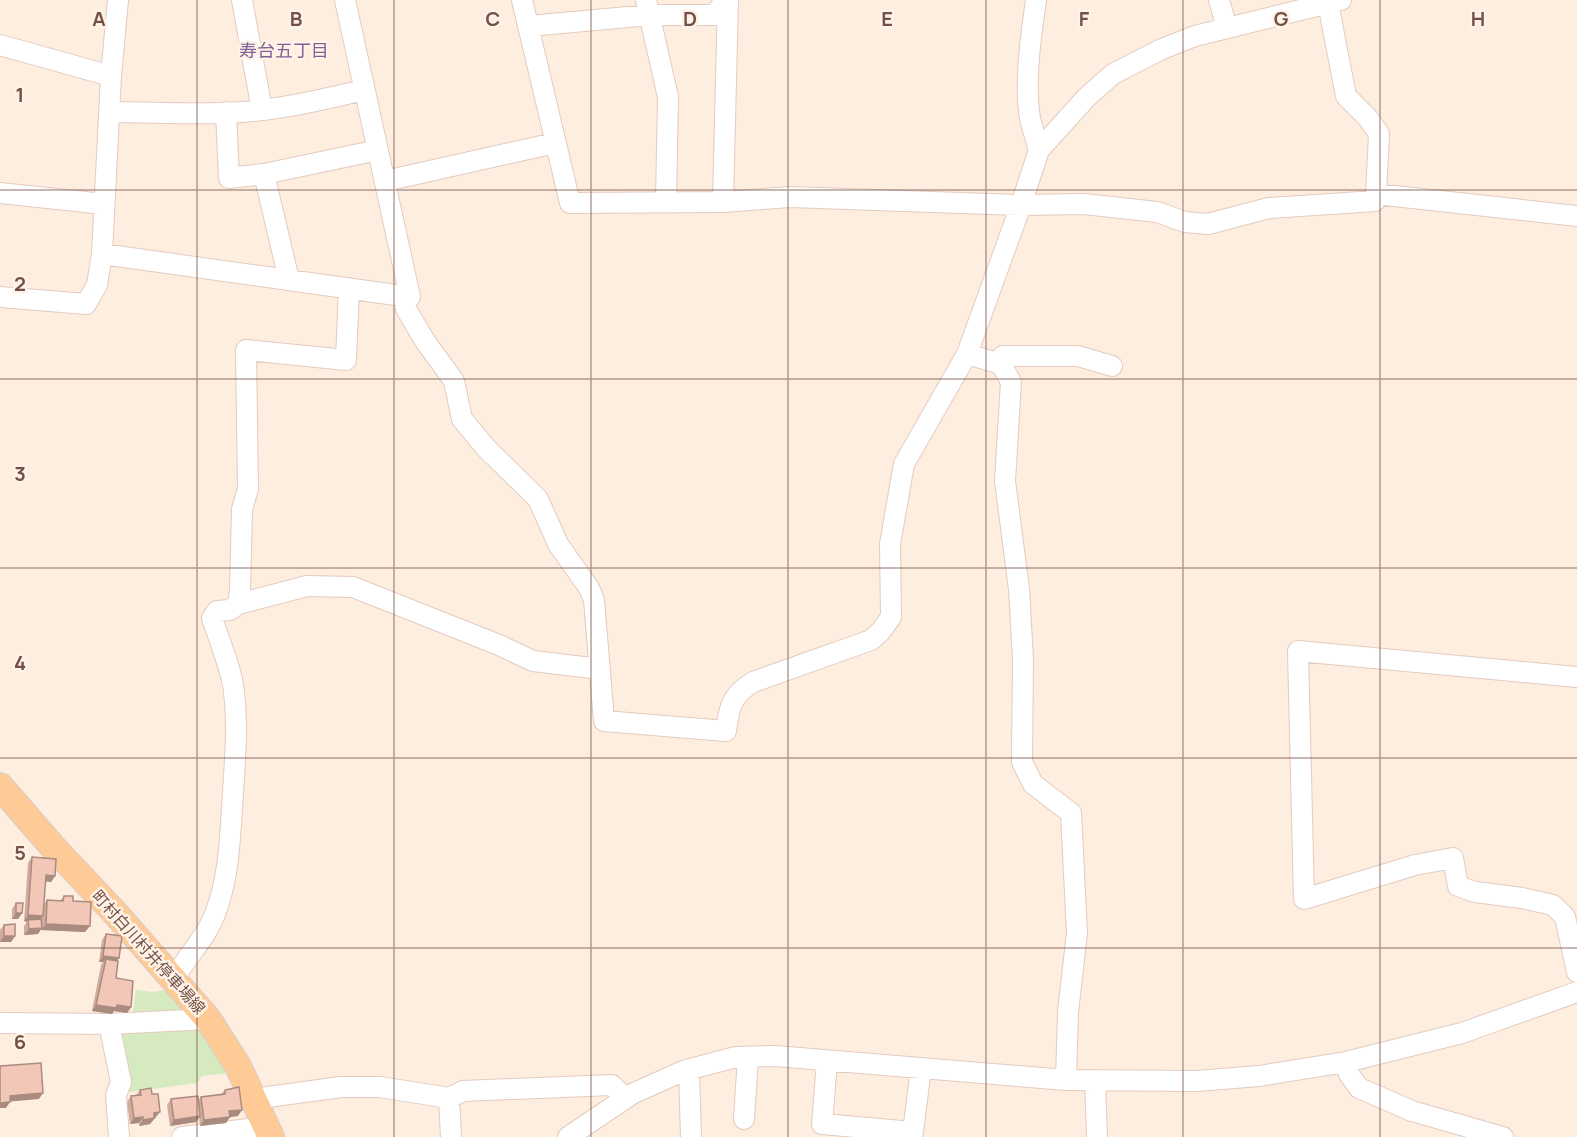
<svg xmlns="http://www.w3.org/2000/svg" width="1577" height="1137" viewBox="0 0 1577 1137" font-family="Manrope,'Noto Sans JP',sans-serif">
<style>
.green{fill:#d6eabf}
.lines{fill:none;stroke-linecap:round;stroke-linejoin:round}
.minor-casing{stroke:#e3cbbf;stroke-width:22}
.major-casing{stroke:#d8cecb;stroke-width:28}
.minor{stroke:#fff;stroke-width:20}
.major{stroke:#feca96;stroke-width:26}
.wall{fill:#d1ab9d}
.shaded-wall{fill:#aa8b80}
.building{fill:#f3c7b7;stroke:#aa8b80;stroke-width:1.5}
.grid{fill:none;stroke:#745147;stroke-width:1.5;stroke-opacity:0.55}
.labels{text-anchor:middle;dominant-baseline:central;stroke-width:5;stroke-linejoin:round;paint-order:stroke}
.street-label{font-size:16px;fill:#745147;stroke:#fff3e7}
.neighbourhood-label{font-size:18px;fill:#7f6298;stroke:#fff3e7}
.grid-label{font-size:20px;text-anchor:middle;font-weight:bold;fill:#745147;stroke:#fff3e7;stroke-width:5;stroke-linejoin:round;paint-order:stroke}
</style>
<rect width="100%" height="100%" fill="#fdeee0"/>
<!-- green -->
<path class="green" d="M136,990l16,2 15,-2 24,25 -59,4z
M200,1024l28,49 -26,3 -5,7 -75,10 -4,-65z"/>
<g class="lines">
<!-- minor casing -->
<g class="minor-casing">
<path id="minor" d="M242,0l20,110
M522,0l48,203 153,-1 67,-5 231,8 63,-1 73,8 28,10 23,2 61,-16 106,-7
M646,0l22,97 -2,105
M1036,0c-5,36 -12,82 -6,118 2,10 6,21 9,32
M1219,0l8,28
M1328,3l18,93 22,22 11,16 -3,60 201,22
M529,26l121,-11h65l10,-15
M0,45l111,31
M110,112c51,0 103,4 153,-2 34,-4 67,-12 100,-20
M226,112l3,66 35,-4 25,106
M264,174l114,-24
M385,181l170,-38
M0,193l104,11
M723,202l5,-202
M102,254l308,43 -65,-297
M0,297l86,7 11,-19 5,-31 9,-178 7,-76
M405,297l1,12 19,32 29,40 8,38 24,29 52,51 20,45 31,44 5,12 10,121 122,10c3,-25 6,-36 27,-49l118,-42 10,-9 10,-14 -1,-73 14,-80 63,-110 54,-149 18,-55 48,-53 26,-23 49,-25 33,-13 146,-36
M967,354l34,10 10,18 -6,99 14,108 4,70 -1,103 11,22 38,29 6,120 -9,79 -2,68
M1001,364l2,-8h75l34,10
M238,604l69,-18 46,1 146,58 34,16 67,8
M1577,677l-279,-26 6,248 111,-34 38,-7 5,28 17,6 47,6 31,7 12,12 12,55
M174,980c12,-24 32,-41 41,-66 15,-39 15,-80 18,-121 2,-34 5,-67 1,-101 -2,-22 -15,-52 -22,-74l5,-7 13,-1 8,-6 2,-13 2,-82 6,-20 -2,-139 100,10 3,-72
M0,1023l109,1 99,-5
M109,1024l12,58 -5,13 3,42
M827,1061l-5,63 91,8 8,-64
M1346,1062l3,12 10,14 53,23 91,26
M689,1070l2,67
M1095,1081l2,56
M449,1098l2,39
M253,1099l88,-12h39l69,11 14,-7 149,-6 13,13
M744,1119l4,-62
M182,1137l84,-10
M568,1137l64,-43 51,-23 53,-14 39,-1 291,24 131,1 62,-5 87,-14 116,-29 115,-41"/>
</g>
<!-- major casing -->
<g class="major-casing">
<path id="major" d="M0,786l52,60 64,68 92,105 30,47 33,71"/>
</g>
<!-- minor -->
<use href="#minor" class="minor"/>
<!-- major -->
<use href="#major" class="major"/>
</g>
<!-- wall -->
<path class="wall" d="M32,857l23,19 -4,6 -6,-1 -2,24 4,-5 13,1 4,-5 9,5 12,31 -44,-2v-1l-3,5 -14,1v-9l3,-4 -3,-1 4,-58z
M16,903l6,10 -4,6h-6v-10z
M4,925l11,11 -4,6h-11v-12z
M106,934l11,27 -1,17 15,29 -4,6 -13,-2 -2,3 -20,-3 9,-46 2,-3h-4l3,-22z
M140,1090l16,28 -2,1 -4,5 -11,2v-3l-9,1 -3,-22 4,-6 5,-1z
M225,1090l13,26 -8,1 -4,6 -26,3 -1,-8 -3,4 -26,4 -3,-21 4,-6 27,2 3,-4 20,-3z"/>
<!-- shaded-wall -->
<path class="shaded-wall" d="M46,875l9,1 -4,6 -10,-1z
M16,913h6l-4,6h-6z
M28,915l15,1 -5,6 -10,-2 -1,2 -3,-1z
M46,924l44,2 -5,6 -44,-2z
M42,928l-4,6 -14,1 5,-6z
M4,936h11l-4,6h-11z
M103,956l16,2 -4,6 -9,-5 -3,3h-4z
M96,1005h21l14,2 -4,6 -13,-2 -2,3 -20,-3z
M43,1093l-4,6 -33,3 4,-6z
M10,1102l-4,6h-6v-5z
M242,1110l-4,6 -8,1 -4,6 -26,3 4,-6 25,-9z
M160,1112l-10,12 -11,2 4,-6 11,-7z
M200,1116l-4,6 -26,4 4,-6z
M143,1117l-4,6 -9,1 4,-6z"/>
<!-- building -->
<path class="building" d="M32,857l24,2 -1,17 -9,-1 -3,41 -15,-1z
M64,896h9v5l18,1 -1,24 -44,-2 1,-24 16,1z
M16,903h7l-1,10h-6z
M41,919l1,9 -13,1 -1,-9z
M15,924v12h-11v-11z
M106,934l16,2 -3,22 -16,-2z
M106,959l12,2 -2,17 17,3 -2,26 -14,-2 -1,3 -20,-3z
M41,1063l2,30 -33,3v6l-10,1v-37z
M239,1087l3,23 -13,1 1,6 -26,3 -3,-23 24,-3v-4z
M151,1088l1,6h6l2,18 -6,1v5l-11,2v-3l-9,1 -3,-22 10,-1 -1,-5z
M198,1096l2,20 -26,4 -3,-21z"/>
<!-- grid -->
<path class="grid" d="M197,0v1137M394,0v1137M591,0v1137M788,0v1137M986,0v1137M1183,0v1137M1380,0v1137M0,190h1577M0,379h1577M0,568h1577M0,758h1577M0,948h1577"/>
<g class="labels">
<!-- street labels -->
<g class="street-label">
<text transform="translate(149 952) rotate(48)">町村白川村井停車場線</text>
</g>
<!-- neighbourhood labels -->
<g class="neighbourhood-label">
<text x="284" y="50">寿台五丁目</text>
</g>
</g>
<g class="grid-label">
<text x="99" y="26">A</text>
<text x="296" y="26">B</text>
<text x="493" y="26">C</text>
<text x="690" y="26">D</text>
<text x="887" y="26">E</text>
<text x="1084" y="26">F</text>
<text x="1281" y="26">G</text>
<text x="1478" y="26">H</text>
<text x="20" y="102">1</text>
<text x="20" y="291">2</text>
<text x="20" y="481">3</text>
<text x="20" y="670">4</text>
<text x="20" y="860">5</text>
<text x="20" y="1049">6</text>
</g>
</svg>
